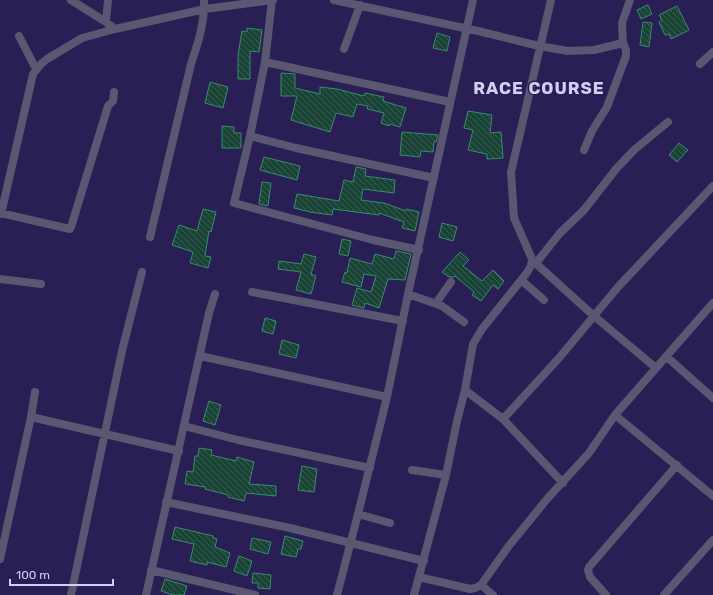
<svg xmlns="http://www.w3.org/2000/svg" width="713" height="595" viewBox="0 0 713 595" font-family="Rubik,sans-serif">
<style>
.building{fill:url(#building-back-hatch);stroke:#388c6f}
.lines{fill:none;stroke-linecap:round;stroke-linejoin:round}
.minor{stroke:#595771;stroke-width:8}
.labels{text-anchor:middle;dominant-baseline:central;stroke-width:3;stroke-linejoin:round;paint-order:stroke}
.district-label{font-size:17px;font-weight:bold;letter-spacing:1px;fill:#d2d0f2;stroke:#291f54}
</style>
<defs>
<pattern id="building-back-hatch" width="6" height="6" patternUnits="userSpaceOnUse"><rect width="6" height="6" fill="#194435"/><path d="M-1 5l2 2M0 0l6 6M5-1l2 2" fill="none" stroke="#3a5e53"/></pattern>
</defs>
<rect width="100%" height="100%" fill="#291f54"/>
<!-- building -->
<path class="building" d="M648,5l4,9 -11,5 -4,-9z
M677,6l12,24 -18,9 -2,-5 -4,1 -6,-13 3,-2 -3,-5z
M643,22l9,1 -3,24 -9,-2z
M247,28l15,2 -3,22 -9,-1v28h-12v-24l4,-24 5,1z
M437,33l13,4 -3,14 -14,-3z
M281,73l14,1v14l25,6v-7l17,2 27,7 1,-3 19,4 -1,4 23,7 -6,19 -10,-3 -1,2 -8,-3 3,-10 -17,-4 1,-3 -11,-2 -4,13 -17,-4 -6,19 -39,-12 6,-24h-16z
M210,82l18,5 -5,21 -18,-5z
M468,111l24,4 -2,18 11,-1 2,26 -16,1v-5l-19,-4 5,-20 -9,-2z
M222,126l12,1v6h7v15h-19z
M402,132l36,3 -2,7h-2l-1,10 -12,-1 -1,6 -20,-2z
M679,143l9,7 -11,12 -8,-7z
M264,157l36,9 -3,14 -37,-10z
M356,167l10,2 -1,7 30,4 -1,13 -31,-4 -2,11 23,3 22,8v-2l13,3 -4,19 -13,-3 2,-6 -25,-9v2l-46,-6 -1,6 -22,-3 -16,-4 3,-14 42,7 5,-21 9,2z
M262,182l9,1 -3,23 -9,-2z
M203,209l13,3 -5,20 -2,-1 -4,25 6,1 -3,11 -18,-5 3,-11 -21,-7 7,-20 18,6z
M442,223l15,4 -4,14 -14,-4z
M342,239l9,2 -3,15 -9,-2z
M396,251l15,3 -6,26 -17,-1 -9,29 -14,-5 -1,5 -12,-3 5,-17 14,4 5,-16 -12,-2 -3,13 -19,-5 3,-10 2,1 3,-15 22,6 3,-10 19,5z
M460,252l9,8 -6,6 19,15 11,-11 11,11 -6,8 -5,-4 -12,16 -9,-6 2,-3 -19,-16 -1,1h-5l-7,-5z
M304,254l12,3 -5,17 5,2 -5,18 -15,-4 5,-18 -23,-3 1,-8 22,3z
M265,318l11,3 -3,13 -11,-3z
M282,340l17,5 -3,13 -17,-4z
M209,401l12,4 -6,20 -12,-4z
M199,448l13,2 -1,5 25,6 1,-4 17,5 -5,22 27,2v10l-30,-3 -2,8 -16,-4v-2l-23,-6v-2l-20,-3 2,-13 6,1 2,-16h3z
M302,466l15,3 -3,23 -16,-2z
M175,527l38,9v2l4,1 -2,8 15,6 -4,14 -19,-5v3l-17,-4 4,-17 -22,-5z
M285,536l18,5 -2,8h-3l-2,8 -15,-3z
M252,538l19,4 -3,12 -18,-5z
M239,556l13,5 -5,15 -13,-5z
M253,573l18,2 -1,14 -12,-1v-5h-6z
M165,579l22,7 -3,9h-11l-12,-4z"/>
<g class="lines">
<!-- minor -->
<path class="minor" d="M71,0l35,22 9,7
M272,0l-7,62 -15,74 -16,67 139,37 46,10
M334,0l144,31 61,15 29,5 26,-1 29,-7 -1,-20 8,-23
M106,22l2,-22
M19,36l17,33
M344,49l16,-44
M265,62l185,40
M700,64l13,-12
M250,136l46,12 138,30
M584,150l8,-19 15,-24 19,-51v-6l-3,-7
M0,213l70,16 1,-2 37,-121 5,-5 1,-9
M1,214l32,-140 8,-10 6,-5 35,-21 33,-9 90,-20 68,-9
M150,237l41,-173c7,-21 14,-42 13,-64
M532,260l62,56 62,52
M536,263l24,-30 24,-23 32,-41 18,-19 34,-28
M0,279l41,5
M521,280l23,20
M252,292l151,29
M408,294l34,12 22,16
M436,303l15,-21
M200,356l187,41
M667,357l46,41
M465,390l38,29 56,-61 59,-71 95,-101
M615,415l98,81
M31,417l148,34
M503,419l60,64
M184,426l54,14 132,28
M412,470l34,5
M166,502l124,26 134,33
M358,514l32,9
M0,559l31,-142 4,-25
M151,570l104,25
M419,577l51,12 5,-1 6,-3 27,-38 39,-48 42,-46 26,-38 98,-112
M481,585l12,10
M71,595l51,-244 20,-79
M146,595l63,-282 6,-19
M337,595l21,-81 29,-117 21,-103 65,-294
M414,595l32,-120 11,-54 8,-31 8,-46 9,-15 44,-55 5,-8 1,-7 -18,-41 -3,-46 40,-172
M606,595l-16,-18 -2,-7 1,-3 88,-102
M664,595l49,-55"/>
</g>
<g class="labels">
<!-- district labels -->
<g class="district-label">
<text x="539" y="88">RACE COURSE</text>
</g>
</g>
<!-- scale -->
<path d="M10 579v6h103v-6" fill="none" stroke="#d2d0f2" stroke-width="2"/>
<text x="16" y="579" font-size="12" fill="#d2d0f2" stroke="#291f54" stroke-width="3" paint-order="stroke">100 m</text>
</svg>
